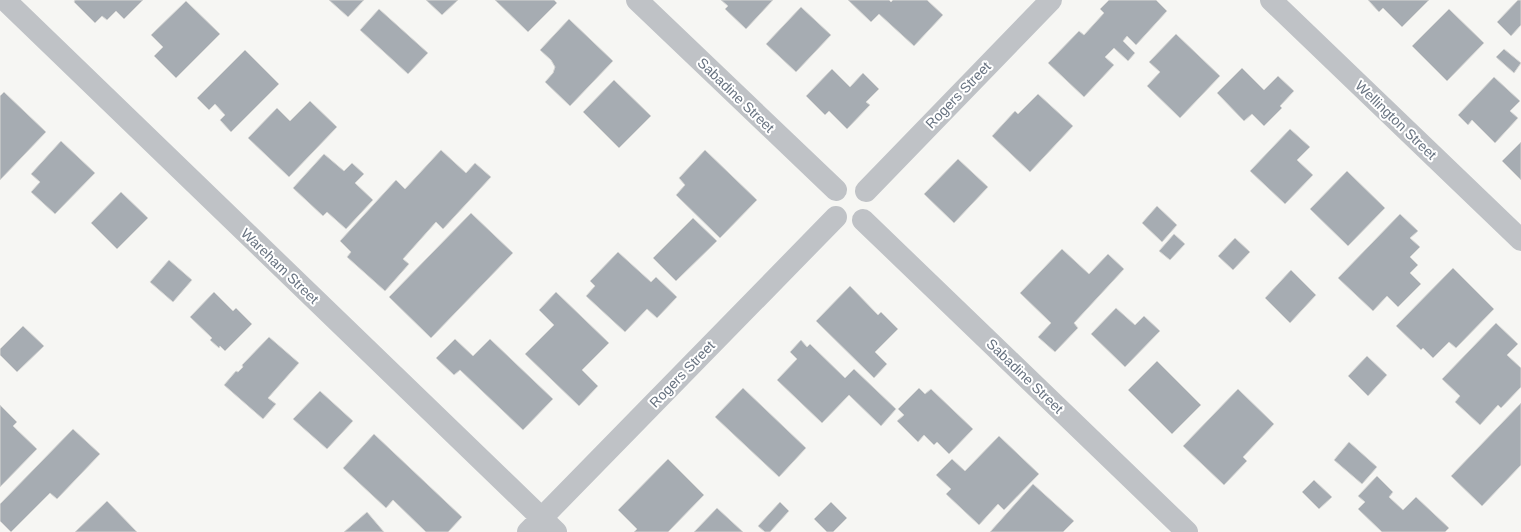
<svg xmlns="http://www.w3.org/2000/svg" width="1521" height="532" viewBox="0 0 1521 532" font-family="Helvetica,sans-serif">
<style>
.building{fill:#a6acb2;stroke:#d7d7d5}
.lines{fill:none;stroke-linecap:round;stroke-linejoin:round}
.minor{stroke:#bfc2c6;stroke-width:22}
.labels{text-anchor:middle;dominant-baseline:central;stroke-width:4;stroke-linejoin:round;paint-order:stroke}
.street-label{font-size:14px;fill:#687381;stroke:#fff}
</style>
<rect width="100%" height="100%" fill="#f6f6f3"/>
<!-- building -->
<path class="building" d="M75,0h68l-19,19 -8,-8 -9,9 -5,-4 -7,7 -21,-21z
M329,0h35l-16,17z
M426,0h32l-16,15z
M495,0h59l3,3 -29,29z
M721,0h52l-27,29 -21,-20 3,-3z
M848,0h41l2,2 2,-2h34l16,15 -29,31 -35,-32 -8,8z
M1109,0h47l11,11 -31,34 -9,-9 -4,5 12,12 -7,8 -14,-13 -9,9 9,8 -30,32 -36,-34 31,-32 5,4 20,-22 -4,-4z
M1368,0h61l-27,27 -19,-19 -4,4z
M1518,0h3v25l-10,11 -14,-14z
M186,1l34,33 -44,44 -22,-22 9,-9 -12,-12z
M801,7l30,28 -35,37 -30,-28z
M379,9l49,44 -20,21 -48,-44z
M1449,9l35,34 -37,38 -35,-35z
M569,19l44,42 -43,45 -25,-24 8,-9 2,-6 -4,-7 -11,-10z
M1176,34l44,42 -40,42 -33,-32 13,-14 -11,-10z
M1504,49l17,14 -7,10 -18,-16z
M245,50l34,34 -48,48 -11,-12 5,-5 -10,-11 -6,6 -12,-12z
M1242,68l22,22 14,-14 16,15 -14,15 2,2 -18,18 -12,-12 -8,7 -27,-28z
M832,69l18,18 13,-14 16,16 -13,13 4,3 -23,24 -18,-18 -4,4 -19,-19z
M1494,77l26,24 -10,10 8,7 -23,25 -23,-23 -4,5 -10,-10z
M614,80l37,36 -32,32 -36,-36z
M4,92l42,40 -46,48v-84z
M1038,94l35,32 -43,46 -38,-36 23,-25 3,3z
M310,101l27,26 -48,50 -41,-39 29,-30 13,13z
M1290,129l20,18 -13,13 16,15 -28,29 -35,-33z
M61,141l34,32 -40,41 -24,-22 9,-10 -9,-8z
M1521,142v38l-19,-19z
M441,150l25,23 9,-10 16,14 -48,52 -7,-7 -33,37 6,5 -24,27 -38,-34 4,-5 -11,-11 56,-61 9,9z
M705,150l52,50 -37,38 -44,-43 9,-10 -6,-7z
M324,154l20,17 8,-8 12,11 -9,9 18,17 -27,29 -19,-17 -4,4 -30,-28z
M958,159l30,28 -34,36 -30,-29z
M1347,171l38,37 -37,38 -38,-37z
M121,192l27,26 -31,31 -26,-26z
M1157,206l20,19 -15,17 -20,-19z
M471,213l42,40 -82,85 -42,-41z
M1400,214l18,17 -8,7 10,9 -10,10 8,8 -8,8 11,11 -23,23 -11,-11 -14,15 -35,-33z
M693,218l24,23 -41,40 -23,-23z
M1174,234l11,10 -15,16 -11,-9z
M1235,238l15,14 -17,18 -15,-14z
M1062,249l27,25 19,-20 16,15 -50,54 4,5 -23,24 -17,-15 13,-14 -31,-30z
M618,252l33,30 5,-5 21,20 -20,21 -10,-9 -22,23 -39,-36 9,-10 -5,-5z
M169,260l23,20 -19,22 -23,-20z
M1453,268l41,41 -38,39 -7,-6 -16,16 -10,-10 -2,2 -25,-24z
M1291,270l25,25 -26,28 -25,-25z
M850,286l28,29 3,-3 17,17 -23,23 12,12 -13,14 -58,-57z
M214,292l19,19 3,-3 16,16 -27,27 -5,-5 -1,2 -9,-8 2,-2 -22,-21z
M556,292l53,51 -27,27 16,16 -19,20 -54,-52 29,-29 -15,-15z
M1116,308l19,17 9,-9 16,15 -35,36 -34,-33z
M1496,323l22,21 -11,11 14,13v19l-20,21 -3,-3 -18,20 -25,-23 5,-6 -18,-17z
M23,326l21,20 -27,26 -17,-17v-6z
M269,337l30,26 -31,35 8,6 -13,15 -39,-34 12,-14 2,1 5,-5 -1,-2z
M455,339l18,17 17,-17 63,60 -30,31 -63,-60 -6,5 -18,-17z
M801,340l6,7 3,-3 35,34 9,-9 42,40 -15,17 -32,-31 -27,28 -45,-43 20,-21 -7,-7z
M1367,356l20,19 -19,21 -20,-20z
M1157,361l44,44 -29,29 -44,-44z
M743,388l63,60 -27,29 -64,-60z
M919,388l6,6 6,-5 42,40 -24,25 -12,-12 -3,3 -10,-10 -6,7 -21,-21 7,-6 -6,-6z
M1238,389l36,35 -31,33 4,4 -23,24 -41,-39z
M320,391l33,30 -26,28 -34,-30z
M1521,403v62l-39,41 -31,-30z
M0,405l17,17 -4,4 24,23 -37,38z
M73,429l27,25 -43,45 -7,-6 -39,39 -11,-11v-17z
M374,434l88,83 -14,15h-22l-33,-32 -7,8 -43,-40z
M999,436l40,38 -35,36 -6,-6 -19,21 -33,-31 5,-5 -15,-14 16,-16 13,12z
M1349,442l28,25 -15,17 -28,-24z
M668,459l36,36 -36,37h-34l3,-3 -19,-19z
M1377,476l16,16 -4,5 14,13 13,-13 33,31 -4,4h-63l-24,-23 7,-7 -7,-6z
M1314,480l18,17 -13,12 -17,-17z
M1033,484l41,37 -11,11h-73z
M107,501l30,31h-62z
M780,502l9,9 -19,21h-5l-7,-6z
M831,502l16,16 -14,14h-6l-13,-13z
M717,508l26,24h-49z
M367,512l17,20h-40z"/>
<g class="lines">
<!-- minor -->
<path class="minor" d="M5,0l551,532
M637,0l199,190
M1271,0l250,240
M866,191l185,-191
M863,220l324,312
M528,532l308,-315"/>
</g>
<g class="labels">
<!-- street labels -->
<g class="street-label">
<text transform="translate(736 95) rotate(44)">Sabadine Street</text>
<text transform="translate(958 95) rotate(-46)">Rogers Street</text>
<text transform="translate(1396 120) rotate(44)">Wellington Street</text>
<text transform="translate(280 266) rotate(44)">Wareham Street</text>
<text transform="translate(682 374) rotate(-46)">Rogers Street</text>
<text transform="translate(1025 376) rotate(44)">Sabadine Street</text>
</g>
</g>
</svg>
